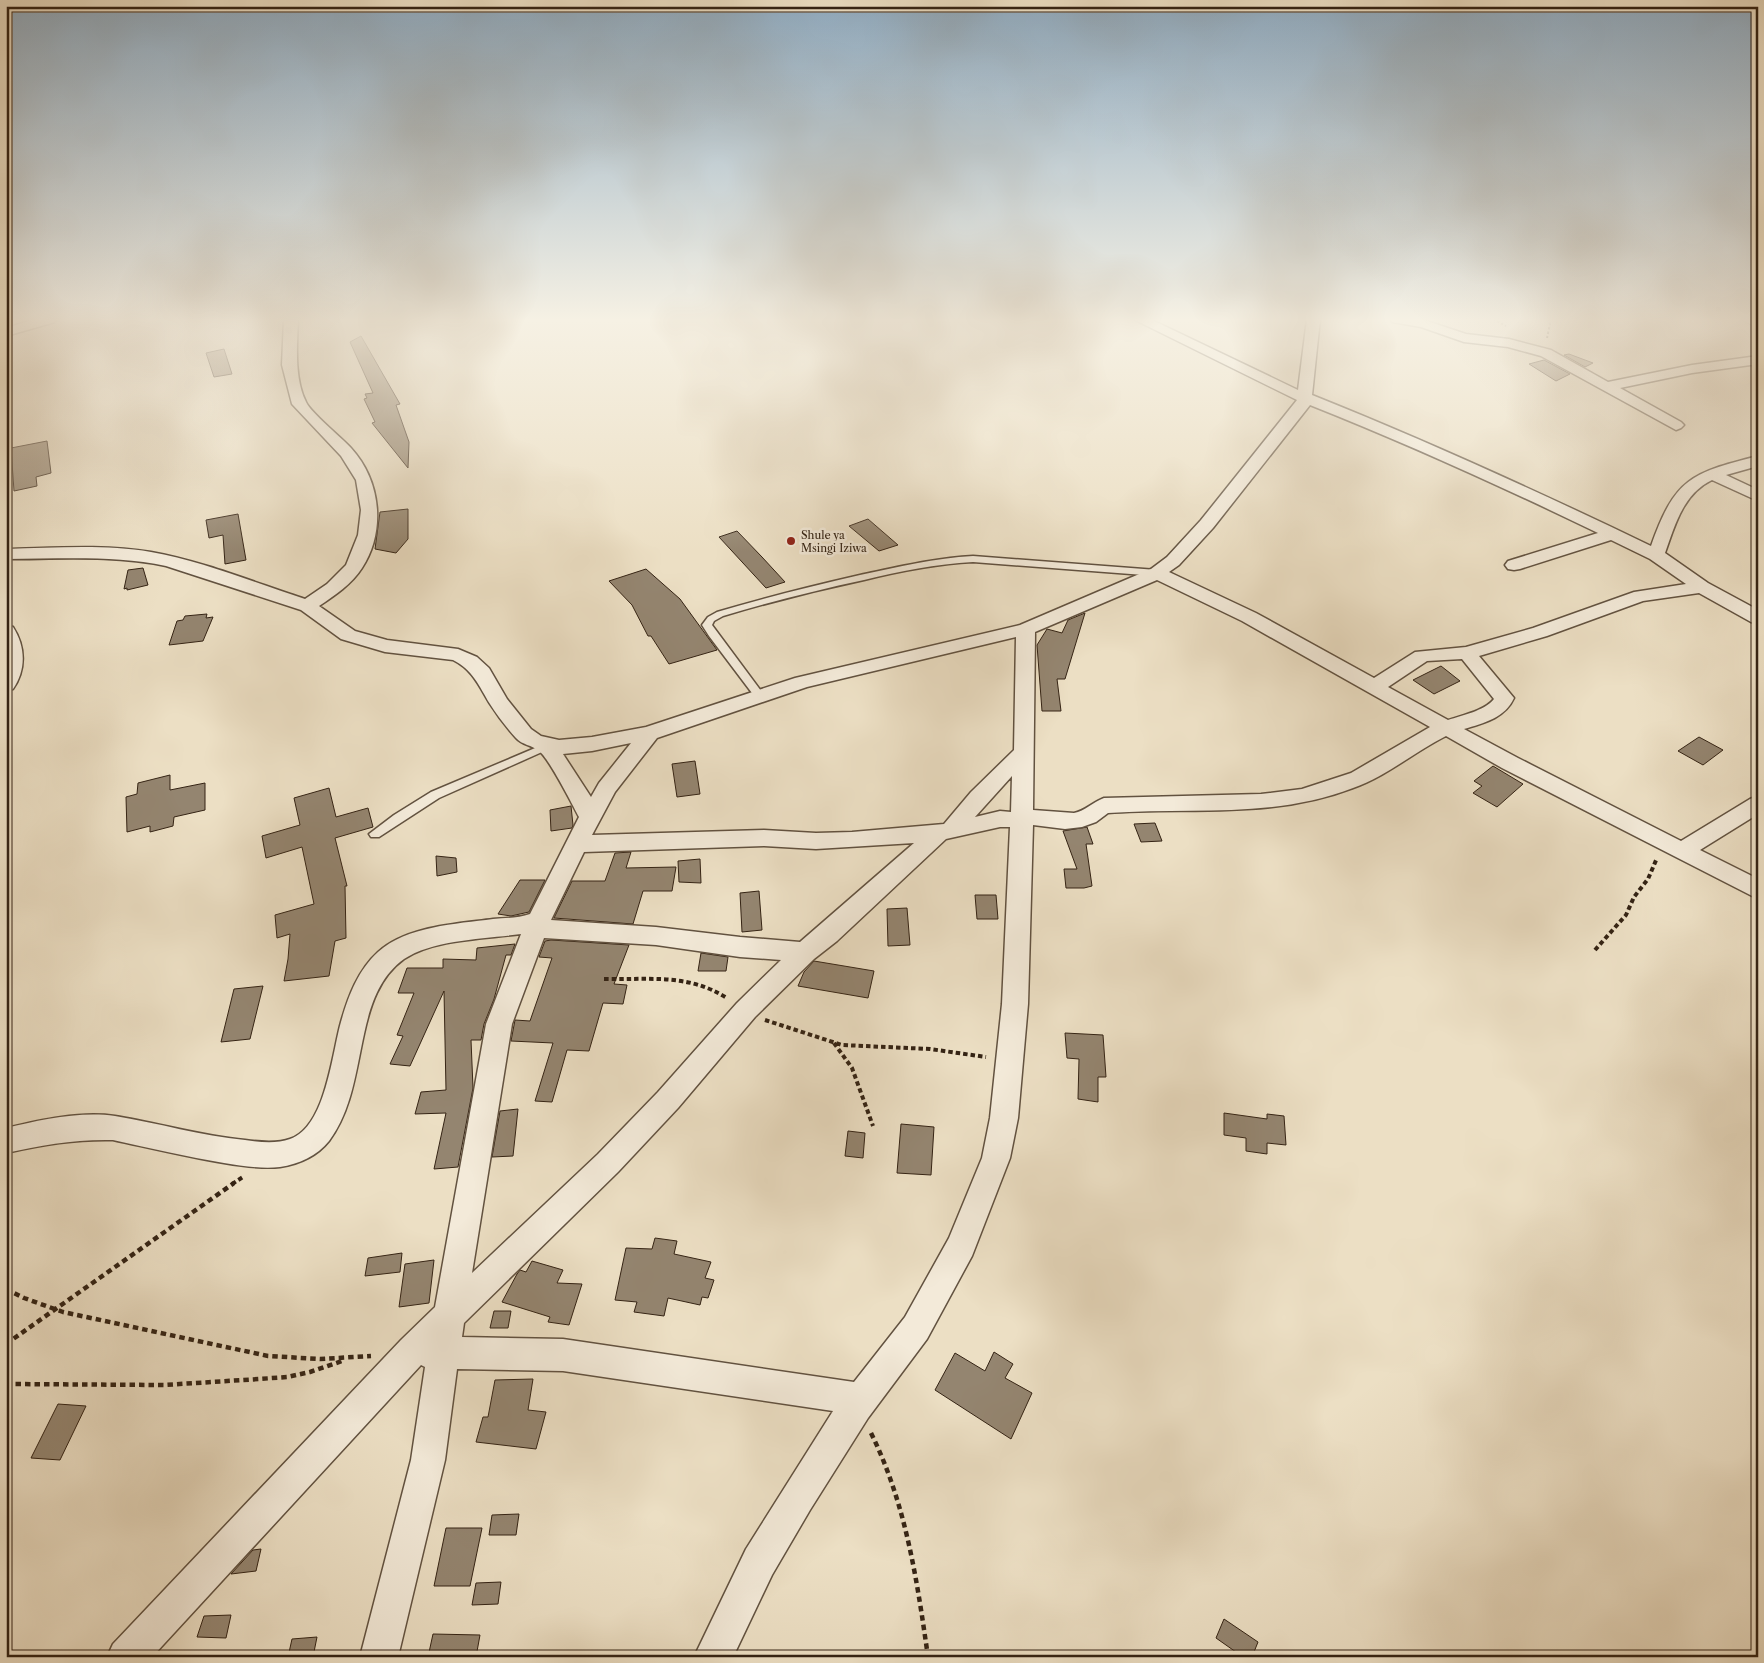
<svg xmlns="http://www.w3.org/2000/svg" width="1764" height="1663" viewBox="0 0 1764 1663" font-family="'Libre Caslon Text',serif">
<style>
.building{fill:#948570;stroke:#342314}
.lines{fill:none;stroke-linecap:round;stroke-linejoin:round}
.service-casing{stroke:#625240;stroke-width:3}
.minor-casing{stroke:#625240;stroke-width:3}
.path-far2{stroke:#342314;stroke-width:2;stroke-dasharray:2.5 2;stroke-linecap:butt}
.path-far1{stroke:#342314;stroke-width:4;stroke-dasharray:4.5 3;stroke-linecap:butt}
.path{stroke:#342314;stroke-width:4.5;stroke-dasharray:5.5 4;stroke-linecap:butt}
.service{fill:#f3ead9;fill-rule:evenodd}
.minor{fill:#f3ead9;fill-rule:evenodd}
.poi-dot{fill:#8f2418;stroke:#f3ead9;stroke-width:2}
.labels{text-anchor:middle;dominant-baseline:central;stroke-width:5;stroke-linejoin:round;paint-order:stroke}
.far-poi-label{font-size:11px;fill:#342314;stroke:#f3ead9;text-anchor:start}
</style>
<rect width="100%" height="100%" fill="#ecdfc4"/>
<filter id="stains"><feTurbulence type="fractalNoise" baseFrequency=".004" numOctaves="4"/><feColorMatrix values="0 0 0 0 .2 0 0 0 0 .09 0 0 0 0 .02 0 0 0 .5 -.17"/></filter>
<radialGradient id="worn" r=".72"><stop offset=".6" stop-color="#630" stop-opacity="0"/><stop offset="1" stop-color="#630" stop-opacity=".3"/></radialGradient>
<!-- building -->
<path class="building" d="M361,336l39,68 -4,1 13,37 -1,26 -36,-45 3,-1 -11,-23 3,-1 -2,-4 8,-1 -23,-51z
M224,349l8,25 -18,3 -8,-24z
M1569,354l24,9 -8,4 -21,-12z
M1544,360l26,14 -14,7 -27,-17z
M47,441l4,32 -15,4 1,9 -23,5 -3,-43z
M408,509v30l-12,14 -21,-4 5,-37z
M238,514l8,46 -21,4 -2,-29 -14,3 -3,-18z
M868,519l30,26 -19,6 -30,-25z
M737,531l25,26 23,25 -19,6 -47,-51z
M143,568l5,17 -21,5v-2l-3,1 4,-19z
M646,569l34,30 37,51 -48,14 -18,-28h-3l-16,-31 -23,-24z
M1085,613l-20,66h-8l4,32h-19l-5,-66 10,-16 15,4 6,-13z
M207,614l-1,4 7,-1 -10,24 -34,4 8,-24 6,-1 2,-4z
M1441,666l19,15 -26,13 -21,-14z
M1699,737l24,13 -20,15 -25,-14z
M695,761l5,33 -23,3 -5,-33z
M1493,766l30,18 -26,23 -24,-14 9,-7 -8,-5z
M170,775v15l35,-7v27l-31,7 -1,9 -23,6v-6l-23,6 -1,-35 11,-3 1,-11z
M329,788l7,29 32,-9 5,19 -38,11 12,48h-2l1,52 -11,3 -6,35 -45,5 4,-22 2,-25 -13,4 -2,-23 39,-11 -12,-57 -36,11 -4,-22 38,-11 -6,-27z
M571,806l2,19 -1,3 -21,3 -1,-21z
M1155,823l7,18 -21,1 -7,-18z
M1087,827l6,17h-7l6,42 -8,2h-18l-2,-19h13l-14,-38z
M631,852l-5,16 50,-1 -4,24h-29l-10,33 -79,-6 18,-37h33l10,-28z
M436,856l20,2 1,14 -20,4z
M700,859l1,24 -22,-1 -1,-21z
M520,880h25l-16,32 -18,4 -13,-2z
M759,891l3,39 -20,2 -2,-39z
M975,895h21l2,24h-21z
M907,908l3,37 -22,1 -1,-37z
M551,940l78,5 -15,39 13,1 -4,19 -20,-1 -14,48 -22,-1 -15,52 -17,-1 18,-58 -42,-2 4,-21 15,1 22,-63 -13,-1 6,-16z
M515,944l-4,11h-5l-12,44 -10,25 -3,16h-10l2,48 -15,79 -24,2 12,-56 -31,1 6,-22 25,-2 -2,-99 -34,75 -20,-2 13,-28 -6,-1 17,-42h-16l9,-25h36v-9l33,1 1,-12z
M701,953l27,4 -2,14h-28z
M814,961l60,10 -6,27 -70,-12 6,-14z
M263,986l-13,53 -29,3 13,-53z
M1065,1033l38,2 3,42h-8v25l-20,-3 1,-40 -12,-1z
M518,1109l-5,47 -21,1 8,-46z
M1224,1113l43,6v-5l17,2 2,29 -19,-2v11l-21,-3v-13l-22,-3z
M901,1124l33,3 -3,48 -34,-2z
M848,1131l17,2 -2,25 -18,-2z
M655,1238l22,3 -3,13 37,8 -6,16 9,2 -6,18 -6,-1 -2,8 -32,-7 -4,18 -30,-4 3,-10 -22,-2 11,-52 26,1z
M402,1253l-2,19 -35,4 3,-18z
M434,1260l-5,43 -30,4 6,-43z
M532,1261l31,9 -6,13 25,1 -13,41 -21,-3 2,-5 -48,-15 15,-28 3,-4 6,2z
M494,1311h17l-3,17h-18z
M994,1352l19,12 -8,14 27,15 -21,46 -76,-49 20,-37 30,18z
M533,1379l-5,31 18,2 -10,37 -60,-7 7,-25h5l7,-37z
M58,1404l28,2 -26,54 -29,-2z
M519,1514l-3,21h-27l3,-20z
M446,1528h36l-12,58h-36z
M261,1549l-5,22 -25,3 22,-24z
M501,1582l-3,22 -26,1 4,-22z
M231,1615l-5,23 -29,-1 7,-21z
M1224,1619l34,23 -6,15h-9l-27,-19z
M433,1634l47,1 -4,22h-48z
M317,1637l-4,20h-25l4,-18z"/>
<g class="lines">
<!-- service casing -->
<g class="service-casing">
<path id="service" d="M973,556l184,14 4,3 -4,3 -184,-14c-37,2 -73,9 -109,18 -47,10 -94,22 -141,36l-9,5 -2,4 52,70 -5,3 -4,-1 -46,-61 -7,-11 6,-8 9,-5c47,-14 95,-26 143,-37 38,-8 75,-17 113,-19z
M547,743l4,1 1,2 -1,2 -112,50 -60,39h-8l-2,-3 25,-19 37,-23z"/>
</g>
<!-- minor casing -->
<g class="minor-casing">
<path id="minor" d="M35,319h21l-1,3 -49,14v-8z
M284,319h14c-1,26 -4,59 8,83 5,11 35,35 45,46 30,33 35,83 11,120 -10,16 -28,28 -43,38l36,25 32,9 71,9 19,8 12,11 18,31 24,30 10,7 18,4 33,-3 54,-10 149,-49 225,-53 131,-56 16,-12 34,-37 96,-120 -164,-81h17l148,71 9,-71h13l-8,76c115,46 227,97 339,151 24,-68 40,-73 107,-90v10l-32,9 32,15v11l-46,-21c-29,14 -37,45 -47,73l43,30 50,27v14l-7,-2 -52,-29 -56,8 -96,35 -68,20 35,42c-9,20 -30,25 -50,31l54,29 163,83 69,-42 8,-3v18l-58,36 58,29v20l-256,-131 -56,-32c-32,16 -59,40 -93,52 -80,31 -162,19 -245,25l-12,9 -14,5 -17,2 -32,-4 -5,179 -10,114 -8,40 -38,98 -45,83 -59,79 -58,92 -38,65 -39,82h-39l52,-108 87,-138 -270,-40 -106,-2 -12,91 -47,197h-38l51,-197 14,-93 -4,-2 -269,292h-45l6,-13 288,-304 34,-33 51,-283 35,-90c-35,5 -87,5 -117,25 -25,18 -34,47 -40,75 -8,36 -12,76 -35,107 -12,15 -30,23 -49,26 -18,2 -38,-1 -56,-4 -37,-6 -74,-15 -111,-23 -37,-1 -71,5 -107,13v-25c34,-8 74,-17 109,-12 44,7 86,20 130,24 14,2 31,4 45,-1 36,-12 42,-86 51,-117 7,-25 17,-52 37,-70 29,-26 78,-28 115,-33 12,-1 26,-1 37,-5l49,-97c-7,-13 -30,-59 -40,-66 -7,-6 -17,-6 -23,-13 -10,-11 -19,-23 -26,-34 -11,-18 -17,-34 -37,-44l-68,-8 -44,-13 -40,-29 -135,-44c-52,-11 -106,-7 -160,-7v-10c48,-1 98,-5 145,3 51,9 105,31 154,47l22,-15 19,-19 12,-30 3,-25 -5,-30 -15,-24 -49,-52 -10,-39zM1310,405c98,39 193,82 288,128l-90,28 -3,4 3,4 6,1 6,-1 91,-29 39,19 36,25 -52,8 -101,36 -67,19 -51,5 -41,26 -118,-65 -87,-41 10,-7 34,-37zM1157,580l85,41 188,106 -79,46 -49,16 -41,5 -157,4c-11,4 -19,13 -30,15l-41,-3 2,-178zM1016,637l-2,113 -43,42 -27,32 -92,8 -36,1 -52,-3 -172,5 23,-43 42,-54 150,-51zM1462,659l32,40c-10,12 -31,16 -46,21l-60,-33 39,-26zM631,743l-32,40 -8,14 -28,-43 29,-3zM1012,776l-1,36 -11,-1 -25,6zM1000,827h10l-8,177 -12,114 -8,40 -33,80 -44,79 -51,65 -291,-43 -101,-2 2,-14 154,-151 60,-64 77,-91 59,-58 23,-18 109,-102zM914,843l-114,99 -60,-5 -84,-10 -105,-7 33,-68 180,-6 52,3zM544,938l112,7 84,12 41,3 -44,43 -79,89 -60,62 -126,119 40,-249z
M1391,319l33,1 42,14 43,5 42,11 57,32 84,-17 66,-9v8l-66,9 -72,15 61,34 3,3 -3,3 -5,2 -135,-74 -33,-9 -44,-5 -43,-15 -29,-5z
M1741,319h17v9z
M6,625l7,2c13,20 13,43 0,62l-7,2z"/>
</g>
<!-- path-far2 -->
<path class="path-far2" d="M1493,319l13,7
M1547,319l3,5 -3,14"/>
<!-- path-far1 -->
<path class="path-far1" d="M1595,950l31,-35 8,-18 14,-18 9,-21
M604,979c45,1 83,-6 123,19
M765,1020l77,25 88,4 56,8
M834,1043l18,25 21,58
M232,1184l11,-7"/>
<!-- path -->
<path class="path" d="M6,1289l18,9 39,14 205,44 52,3 51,-3
M6,1344l228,-161
M6,1384l158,1 95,-6 28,-2 23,-5 35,-12
M871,1433c35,71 46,147 57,224"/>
<!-- service -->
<use href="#service" class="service"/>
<!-- minor -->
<use href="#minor" class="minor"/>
</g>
<!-- sky -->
<linearGradient id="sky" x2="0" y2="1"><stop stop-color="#90acc2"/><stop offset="0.58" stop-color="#f6f1e4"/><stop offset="1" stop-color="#f6f1e4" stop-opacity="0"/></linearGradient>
<rect width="1764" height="552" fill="url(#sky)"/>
<!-- markers -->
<circle class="poi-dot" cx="791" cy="541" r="5"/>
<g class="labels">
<!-- far-poi labels -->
<g class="far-poi-label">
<text x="801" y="535">Shule ya<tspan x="801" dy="13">Msingi Iziwa</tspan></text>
</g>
</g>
<!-- margin -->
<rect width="1764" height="1663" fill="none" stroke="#ecdfc4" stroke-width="25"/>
<rect x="8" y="8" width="1749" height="1648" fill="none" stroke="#342314" stroke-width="2.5"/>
<rect x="12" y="12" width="1739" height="1638" fill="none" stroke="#342314"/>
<rect width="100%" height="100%" filter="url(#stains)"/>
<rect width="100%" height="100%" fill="url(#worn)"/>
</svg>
